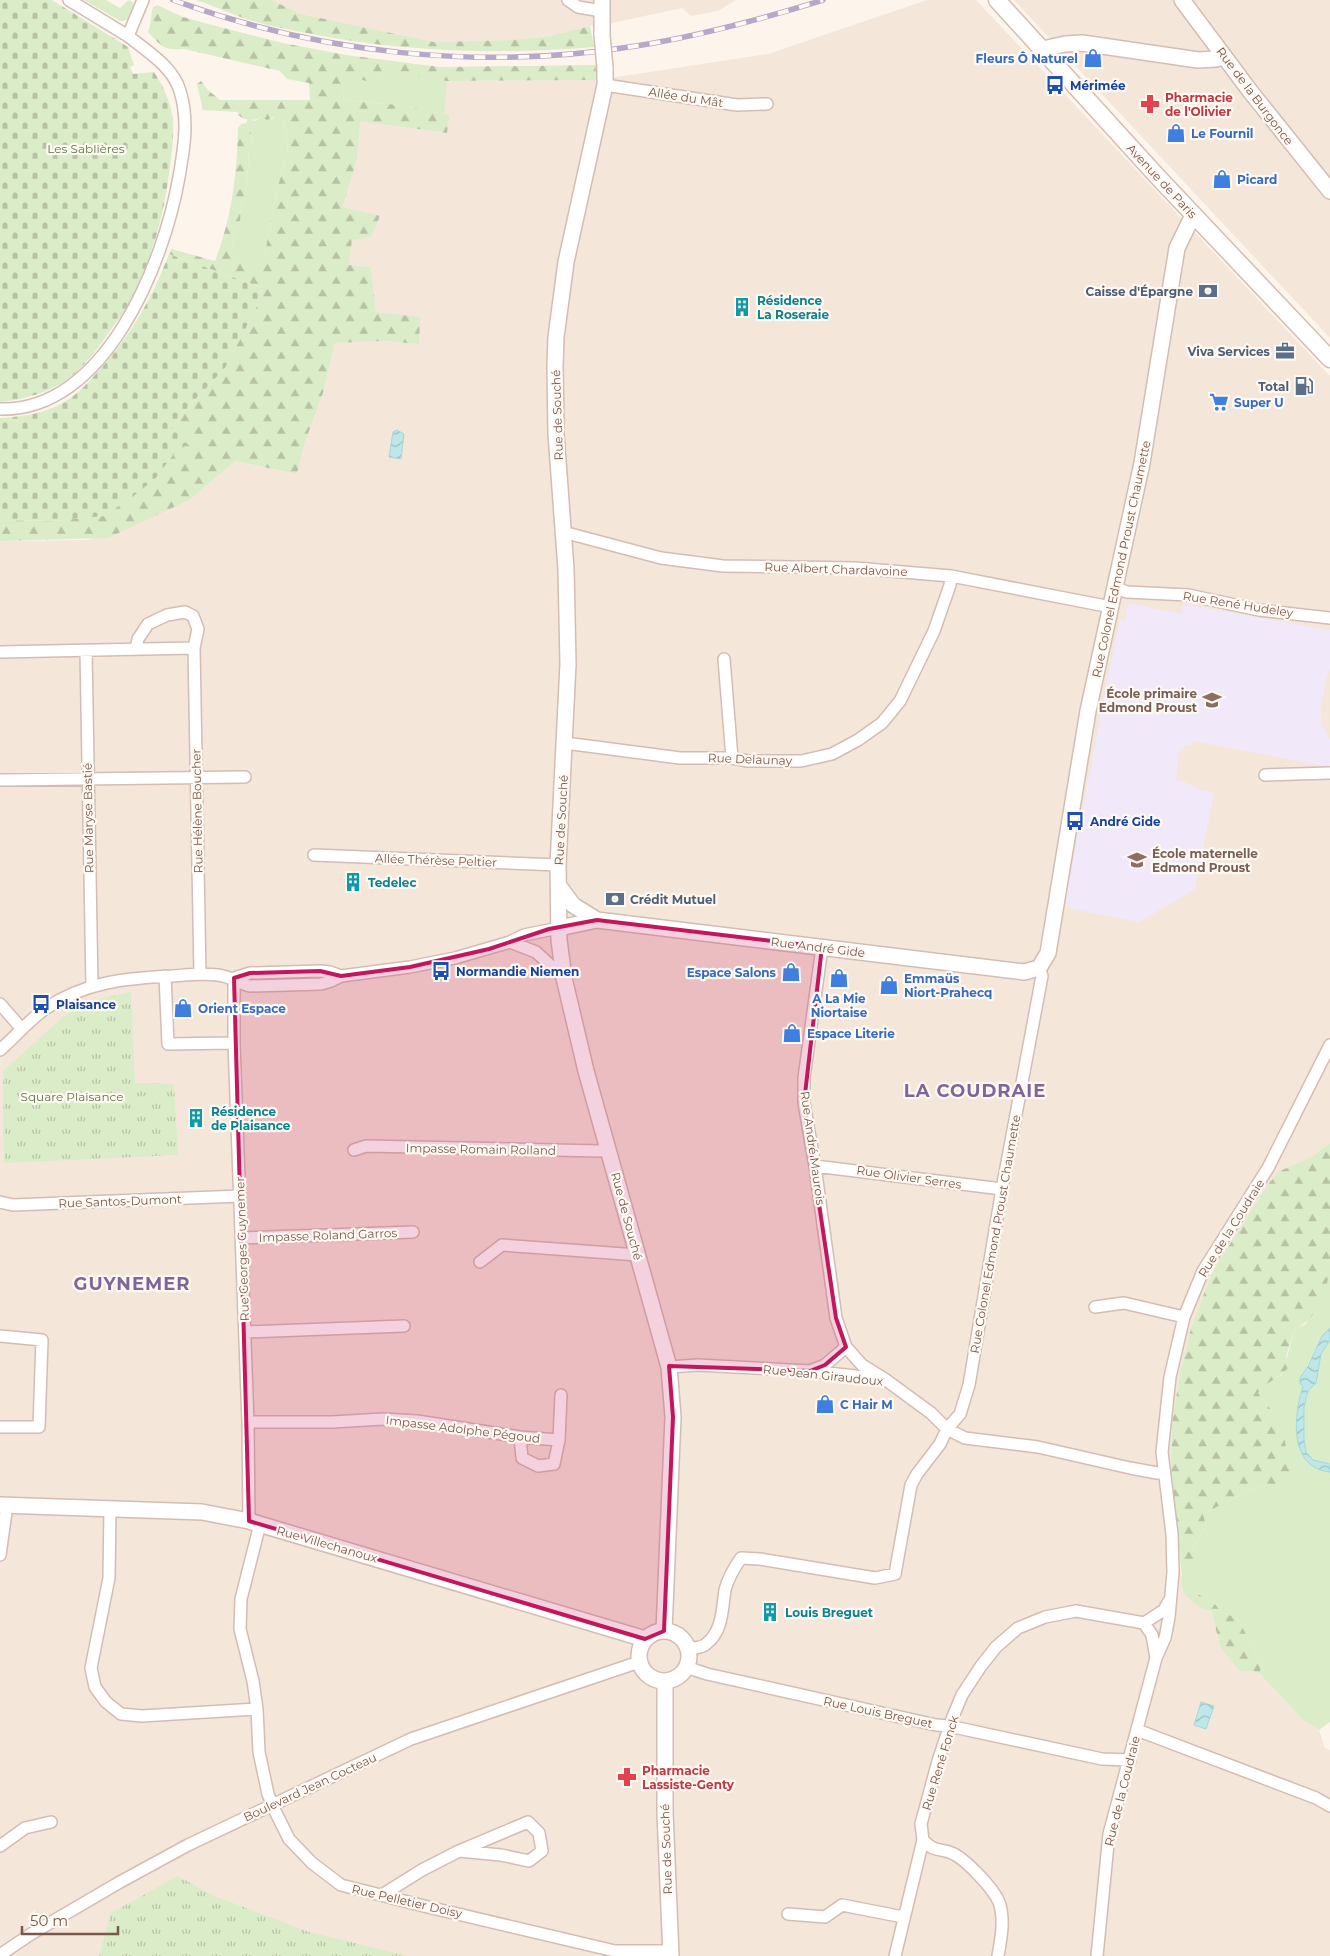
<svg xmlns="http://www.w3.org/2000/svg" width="1330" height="1956" viewBox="0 0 1330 1956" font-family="Montserrat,sans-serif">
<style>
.residential{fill:#f5e6da}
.education{fill:#f1e8fa}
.green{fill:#dbecc8}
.forest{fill:url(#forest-firs)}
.cemetery{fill:url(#cemetery-stones)}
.park{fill:url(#park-tufts)}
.water{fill:url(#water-waves);stroke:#a4d8db}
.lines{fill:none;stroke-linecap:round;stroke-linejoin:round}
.minor-casing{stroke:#d3bdb3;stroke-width:14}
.tertiary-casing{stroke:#d3bdb3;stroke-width:18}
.secondary-casing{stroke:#d6bdaf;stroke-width:19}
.minor{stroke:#fff;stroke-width:11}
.tertiary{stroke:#fff;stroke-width:15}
.secondary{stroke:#fff;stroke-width:16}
.rail-casing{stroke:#b6a8c9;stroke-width:5.5}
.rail{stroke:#fff9f3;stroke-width:4;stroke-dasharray:11;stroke-linecap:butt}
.tertiary-bridge-casing{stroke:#d3bdb3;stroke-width:18;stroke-linecap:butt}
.tertiary-bridge{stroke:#fff;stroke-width:15}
.marked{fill:#c2185b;fill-opacity:0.2;stroke:#c2185b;stroke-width:4;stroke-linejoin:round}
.labels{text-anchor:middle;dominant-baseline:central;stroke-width:4.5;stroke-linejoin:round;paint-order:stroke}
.shop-label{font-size:12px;font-weight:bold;fill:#366cbe;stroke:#fff9f3;text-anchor:start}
.transit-label{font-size:12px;font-weight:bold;fill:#164399;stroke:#fff9f3;text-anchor:start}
.street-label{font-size:12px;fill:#7b584c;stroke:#fff9f3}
.health-label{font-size:12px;font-weight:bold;fill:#be3a42;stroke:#fff9f3;text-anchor:start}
.park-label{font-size:12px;fill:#587a41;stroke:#fff9f3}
.service-label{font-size:12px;font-weight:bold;fill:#4e5e75;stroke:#fff9f3;text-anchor:end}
.culture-label{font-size:12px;font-weight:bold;fill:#0d838f;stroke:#fff9f3;text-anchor:start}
.education-label{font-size:12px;font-weight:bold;fill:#785e54;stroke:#fff9f3;text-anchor:end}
.district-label{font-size:18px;font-weight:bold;letter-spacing:1px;fill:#806596;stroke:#fff9f3}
</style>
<defs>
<pattern id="forest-firs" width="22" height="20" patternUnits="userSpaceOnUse" patternTransform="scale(1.25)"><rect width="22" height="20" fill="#dbecc8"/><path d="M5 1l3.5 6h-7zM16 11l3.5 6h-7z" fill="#b7c2a5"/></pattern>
<pattern id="cemetery-stones" width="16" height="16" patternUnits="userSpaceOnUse" patternTransform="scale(1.25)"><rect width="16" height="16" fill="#dbecc8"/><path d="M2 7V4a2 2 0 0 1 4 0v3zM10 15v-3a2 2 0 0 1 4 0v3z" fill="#b7c2a5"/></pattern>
<pattern id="park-tufts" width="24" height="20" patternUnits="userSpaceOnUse" patternTransform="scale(1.25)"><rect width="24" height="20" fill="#dbecc8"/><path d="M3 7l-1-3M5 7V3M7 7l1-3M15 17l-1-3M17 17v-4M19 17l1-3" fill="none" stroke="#b7c2a5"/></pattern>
<pattern id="water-waves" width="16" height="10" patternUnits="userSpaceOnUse" patternTransform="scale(1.25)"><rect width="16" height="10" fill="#bee7e9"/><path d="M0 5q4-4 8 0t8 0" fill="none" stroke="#9fbebf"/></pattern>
</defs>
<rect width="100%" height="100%" fill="#fdf4ec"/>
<!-- residential -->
<path class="residential" d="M271,0h465l-18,11 -27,5 -9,-8 -70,15 -22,3 -40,10 -40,4 -76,2 -133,-28z
M927,0h49l354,376v767l-21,15 -28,13 -71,107 -19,50 -11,46 -8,49 -1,51 12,119 14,13 15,6 8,35 40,27 44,47 15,9 6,18 5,2v206h-1330v-1415l88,-1 101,-40 45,-39 63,13 8,-32 18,-49 12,-50 49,-2 35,3 -43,-32 -5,-45 -22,-2 3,-25 16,-28h-12l-13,-4 14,-49 2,-39 88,13 3,-18 -52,-10 -14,-32 63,8 150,-1 171,-26z
M1014,0h316v338z"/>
<!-- education -->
<path class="education" d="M1128,603l53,11 2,-10 147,26v40l-3,6 -7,35 3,16 7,12v28l-137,-26 -1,5 -6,-1 -7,7 -3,28 9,2 14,8 15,3 -19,96 -56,33 -67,-13 -7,-7 48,-251 7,-31 5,1z"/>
<!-- green -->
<path class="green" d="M84,0h22l14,8 9,-8 8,5c-4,7 -7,17 -17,16z
M384,73l63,8 -3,33 -46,-9 -54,-5 -4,-23h15l16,6 6,-8z
M276,116h8l4,33 -11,41 -12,63 -10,18 -21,-11 -3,-9 3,-17 6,-12 1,-13 6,-26 2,-33 3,-6 -1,-11 -5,-10 2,-4 7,2 7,-4 10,2z
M1330,1271v57c-14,13 -19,34 -30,50l3,9 -5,16 4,52 21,16 7,1v250l-11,8 -15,-9 -44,-47 1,-9 -23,-47 -16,-5 -8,-10 -21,-12 -10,2 -2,-16 15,-7 1,-9 -5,-12 14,-23 -3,-12 47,-24 21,-6 4,-69 -17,-22 7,-10 17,-8 13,-46 11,-5z
M1330,1340v124l-17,-4 -7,-8 -2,-13v-32l4,-16 8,-8 5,-29z"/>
<!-- forest -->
<path class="forest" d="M196,0h75l30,14 133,28 76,-2 40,-4 40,-10 4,21c-94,8 -189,5 -282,-13 -21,-4 -43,-8 -63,-14 -18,-6 -35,-14 -53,-20z
M157,5l26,12 25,7 75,19 63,12 94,12 157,-2v15l-150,1 -63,-8 -7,2 -2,6 -4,2 -16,-6h-15l4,23 54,5 52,10 -3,18 -87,-12 -3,38 -14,48c12,5 24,4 37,9l-9,21 -19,3 -3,25 22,2 5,45 44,5 -1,27 -35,-3 -49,2 -12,50 -18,49 -8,32 -62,-13 -46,39 -81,38 -108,3v-21l52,1 52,-5 52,-38 19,-26 16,-10 -20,-14 8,-11 46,-49 31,-60 7,-20 -94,-34 2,-5 44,12c17,-43 22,-88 23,-133l3,-4 5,-1 5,10 1,11 -3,6 -2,33 -6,26 -1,13 -6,12 -3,17 3,9 21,10 10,-17 12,-63 11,-41 -4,-33h-8l-9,4 -5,-3c-7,4 -17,4 -24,-2v-3l-35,-2 -6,-26 4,-3 7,9 12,10h90l-1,-17 -22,-4 -7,-8 -96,-22c-20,2 -23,-3 -36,-17 4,-10 2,-15 5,-25z
M1330,1143v128c-6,24 -12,47 -35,58l-9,27 2,12c-10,11 -21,13 -30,25l17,22 8,16 9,48 -10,10 -11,-5 -21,6 -47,24 3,12 -14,23 6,12 -2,9 -14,7 -11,-103 1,-51 8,-49 11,-46 19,-50 11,-20 49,-76 10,-11 29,-13z
M1193,1591l21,12 8,10 16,5 23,47 -1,9 -6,-3h-14l-20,-24 -8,-35 -15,-6 -14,-13z"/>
<!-- cemetery -->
<path class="cemetery" d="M0,0h52l76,47 6,18 -4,2 3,7 21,-2c10,15 17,31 19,49 1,15 -1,31 -3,45 -5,46 -18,93 -39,134 -6,11 -14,21 -21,31 -11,16 -23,32 -37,44 -21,17 -46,24 -73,27z
M169,254l94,34 -7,20 -31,60 -46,49 -8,11 21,14 -17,10 -19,26 -25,20 -27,18 -52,5 -52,-1v-102c24,-1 46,-5 66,-17 14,-8 26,-23 37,-35 31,-36 49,-68 66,-112z"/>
<!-- park -->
<path class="park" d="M131,992l4,91 39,1 4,71 -174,8 -1,-92 61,-55 29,-16z
M178,1876l34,19 97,37 99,24h-309l12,-43z"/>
<!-- water -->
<path class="water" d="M397,430l7,4 -3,25 -12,-2 4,-25z
M1330,1328v12l-9,14 -5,29 -8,8 -4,16v32l2,13 7,8 17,4v8c-41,-4 -37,-56 -27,-85l-3,-4v-5l8,-12 14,-30z
M1201,1702l13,4 -8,23 -12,-4z"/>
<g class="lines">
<!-- minor casing -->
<g class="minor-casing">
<path id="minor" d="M69,0l59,36
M568,0l10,7 24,4
M605,85l132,20 30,-1
M0,409c105,3 164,-146 179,-232 5,-29 10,-57 1,-86 -7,-24 -33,-40 -52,-55l15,-36
M563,532l98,26 62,8 132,2 96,8 160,31
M1116,588l11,4 61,3 71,15 71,8
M136,649l2,-10 10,-15 19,-9 18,-3 8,4 5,13 -4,19 6,326
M86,651l6,335
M0,652l194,-4
M724,659l8,99
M565,743l115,15h52l16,3h53l31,-7 26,-14 24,-17 18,-22 34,-70 16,-46 1,-9
M1265,775l65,-2
M0,780l245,-3
M314,855l244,10
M510,942l26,10 28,26
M822,947l-18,131v25l11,63 21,152 10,29
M165,976l3,68 66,-1
M234,978v65l14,379 1,99
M234,978l16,-5 70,-2 10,1 11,4
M0,1004l22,25
M0,1050c15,-13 29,-30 45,-41 39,-27 81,-31 127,-33 15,-1 31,-3 46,-1 14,2 20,8 32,11l71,-2 10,-3 10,-5 69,-9 45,-9 55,-16 14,-7 35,-7
M354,1150l12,-4 234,5 8,-2
M815,1166l187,23
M0,1202l13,3 227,-9
M242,1238l171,-6
M480,1262l22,-17 136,10
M1095,1307l29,-4 60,14
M245,1332l159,-6
M0,1336l42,4 -3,87h-39
M669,1367l29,-2 112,6 72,8
M810,1371l15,-6 21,-18 16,18 24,15 45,33 16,16 18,9 73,9 92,21 27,5 7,-1
M248,1422h84l51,-3 34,2 103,16 39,3
M520,1437l2,21 16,8 16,-2 5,-24 2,-45
M110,1508l-1,70 -18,90 4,19 11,15 15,12 21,2 115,-7 2,43 9,42 7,17 14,28 23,24 29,22 87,22 187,44h55
M0,1555l7,-50
M1144,1623l8,12 4,23
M1144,1623l20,-13 5,-9
M687,1649c6,-1 15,-1 19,-5 17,-13 16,-35 19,-54 3,-12 9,-22 16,-32l19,1 115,19 20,-4 16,-89 6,-11 23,-30 7,-15 13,-15 9,-29 33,-196 40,-213 -3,-8
M686,1667l21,7 229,51 13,1 153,33 28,1
M257,1709l-4,-28 -13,-52 1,-30 19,-75
M1137,1730l179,68 14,8
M923,1840c13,14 17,7 31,14 13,7 39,34 45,48 6,17 2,37 -1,54
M0,1846l25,-18 26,-6
M382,1895l40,-25 37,-19 69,-29 11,11 3,18 -13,10 -28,-6 -42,-4
M788,1914l37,3 17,-12 61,12
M0,1955l31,-21 89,-52 68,-37 223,-106 228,-77
M895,1956l28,-116 -2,-16 17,-63 14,-42 10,-24 19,-29 15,-19 22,-19 27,-11 31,-6 68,12
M1097,1956l12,-122 47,-176 9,-20 4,-21 4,-45 -1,-38 -10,-82 8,-75 14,-60 19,-46 65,-103 62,-123"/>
</g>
<!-- tertiary casing -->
<g class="tertiary-casing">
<path id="tertiary" d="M602,0v35
M1182,0l68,91 80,100
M1043,49l22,-5 17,-1 116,17 18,-1 8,-3
M605,68v17l-39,177 -10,75 -1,29 1,68 10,135 2,95 -10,201 1,75 5,38 22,93 83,296 4,50 -9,214
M559,886l14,19 24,15
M559,928l38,-8 427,52 15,-4 9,-15 40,-242 54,-248 35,-215 16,-33
M0,1505l202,7 47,9 396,118
M639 1656a25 25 0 1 1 50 0a25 25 0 1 1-50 0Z
M665,1681v132l6,143"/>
</g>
<!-- secondary casing -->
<g class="secondary-casing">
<path id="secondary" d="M997,0l159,175 174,184"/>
</g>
<!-- minor -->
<use href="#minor" class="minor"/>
<!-- tertiary -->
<use href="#tertiary" class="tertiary"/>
<!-- secondary -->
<use href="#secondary" class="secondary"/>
<!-- rail casing -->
<g class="rail-casing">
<path id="rail" d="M173,0c147,54 309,71 463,46 64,-10 126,-27 187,-46"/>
</g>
<!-- rail -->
<use href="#rail" class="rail"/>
<!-- tertiary-bridge casing -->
<g class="tertiary-bridge-casing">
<path id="tertiary-bridge" d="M602,35l3,33"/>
</g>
<!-- tertiary-bridge -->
<use href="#tertiary-bridge" class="tertiary-bridge"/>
</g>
<!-- marked area -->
<path class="marked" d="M597,920l225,27 -18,156 32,215 10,29 -21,18 -15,6 -141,-5 4,51 -9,214 -19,8 -396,-118 -15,-543 16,-5 70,-2 21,5 69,-9 79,-18 60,-20z"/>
<!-- icons -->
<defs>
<g id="shop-bare" transform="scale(1.5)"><path d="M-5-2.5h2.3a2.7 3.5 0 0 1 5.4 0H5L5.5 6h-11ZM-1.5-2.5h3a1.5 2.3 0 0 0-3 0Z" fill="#3f7fe0" stroke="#fff9f3" stroke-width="2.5" paint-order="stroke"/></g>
<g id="bus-bare" transform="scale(1.5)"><path d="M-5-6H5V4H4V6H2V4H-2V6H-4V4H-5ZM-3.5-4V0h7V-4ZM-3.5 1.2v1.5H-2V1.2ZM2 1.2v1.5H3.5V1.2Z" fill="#1a4fb4" stroke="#fff9f3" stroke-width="2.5" paint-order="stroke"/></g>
<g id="pharmacy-bare" transform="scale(1.5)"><path d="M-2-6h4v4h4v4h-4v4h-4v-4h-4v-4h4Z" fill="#e0444e" stroke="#fff9f3" stroke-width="2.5" paint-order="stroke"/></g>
<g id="bank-bare" transform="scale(1.5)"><path d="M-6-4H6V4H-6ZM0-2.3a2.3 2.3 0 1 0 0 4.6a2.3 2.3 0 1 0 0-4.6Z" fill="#5c6f8a" stroke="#fff9f3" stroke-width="2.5" paint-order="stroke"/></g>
<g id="building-bare" transform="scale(1.5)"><path d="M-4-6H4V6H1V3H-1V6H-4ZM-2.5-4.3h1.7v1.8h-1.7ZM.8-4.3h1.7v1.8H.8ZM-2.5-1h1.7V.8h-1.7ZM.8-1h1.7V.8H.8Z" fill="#0f9aa8" stroke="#fff9f3" stroke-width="2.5" paint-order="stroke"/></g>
<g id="office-bare" transform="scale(1.5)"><path d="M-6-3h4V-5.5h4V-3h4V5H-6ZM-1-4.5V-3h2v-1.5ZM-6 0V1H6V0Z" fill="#5c6f8a" stroke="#fff9f3" stroke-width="2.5" paint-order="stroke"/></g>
<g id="fuel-bare" transform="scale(1.5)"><path d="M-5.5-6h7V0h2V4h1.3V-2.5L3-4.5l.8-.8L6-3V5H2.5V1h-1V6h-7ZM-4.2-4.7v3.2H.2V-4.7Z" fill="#5c6f8a" stroke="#fff9f3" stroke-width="2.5" paint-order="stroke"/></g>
<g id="supermarket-bare" transform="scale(1.5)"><path d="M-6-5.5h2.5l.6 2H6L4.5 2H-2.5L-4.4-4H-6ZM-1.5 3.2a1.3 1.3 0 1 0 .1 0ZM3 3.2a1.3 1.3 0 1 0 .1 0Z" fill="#3f7fe0" stroke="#fff9f3" stroke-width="2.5" paint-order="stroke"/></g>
<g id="school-bare" transform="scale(1.5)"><path d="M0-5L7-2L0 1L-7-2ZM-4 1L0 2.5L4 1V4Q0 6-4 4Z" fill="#8d6e63" stroke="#fff9f3" stroke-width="2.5" paint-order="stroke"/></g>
</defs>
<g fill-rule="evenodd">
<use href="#shop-bare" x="1093" y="58"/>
<use href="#bus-bare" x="1055" y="85"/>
<use href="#pharmacy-bare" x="1150" y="104"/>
<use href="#shop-bare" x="1176" y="133"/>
<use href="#shop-bare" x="1222" y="179"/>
<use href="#bank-bare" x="1208" y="291"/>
<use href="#building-bare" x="742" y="307"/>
<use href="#office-bare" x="1285" y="351"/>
<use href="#fuel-bare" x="1304" y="386"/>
<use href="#supermarket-bare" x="1219" y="402"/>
<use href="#school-bare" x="1212" y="700"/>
<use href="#bus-bare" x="1075" y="821"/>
<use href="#school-bare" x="1137" y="860"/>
<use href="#building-bare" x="353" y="882"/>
<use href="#bank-bare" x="615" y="899"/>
<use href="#bus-bare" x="441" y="971"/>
<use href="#shop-bare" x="791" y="972"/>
<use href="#shop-bare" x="839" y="978"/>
<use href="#shop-bare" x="889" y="985"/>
<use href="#bus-bare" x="41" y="1004"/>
<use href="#shop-bare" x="183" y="1008"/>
<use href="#shop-bare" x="792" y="1033"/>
<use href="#building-bare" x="196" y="1118"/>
<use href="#shop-bare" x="825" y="1404"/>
<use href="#building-bare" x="770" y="1612"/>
<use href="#pharmacy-bare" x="627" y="1777"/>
</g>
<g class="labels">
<!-- shop labels -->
<g class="shop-label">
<text x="1078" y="58" text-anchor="end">Fleurs Ô Naturel</text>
<text x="1191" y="133">Le Fournil</text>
<text x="1237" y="179">Picard</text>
<text x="1234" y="402">Super U</text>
<text x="776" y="972" text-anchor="end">Espace Salons</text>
<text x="904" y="978">Emmaüs<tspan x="904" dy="14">Niort-Prahecq</tspan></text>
<text x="839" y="998" text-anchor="middle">A La Mie<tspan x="839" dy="14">Niortaise</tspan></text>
<text x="198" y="1008">Orient Espace</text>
<text x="807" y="1033">Espace Literie</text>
<text x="840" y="1404">C Hair M</text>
</g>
<!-- transit labels -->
<g class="transit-label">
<text x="1070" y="85">Mérimée</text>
<text x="1090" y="821">André Gide</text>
<text x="456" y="971">Normandie Niemen</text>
<text x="56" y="1004">Plaisance</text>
</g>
<!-- street labels -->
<g class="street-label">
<text transform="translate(1255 96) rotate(53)">Rue de la Burgonce</text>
<text transform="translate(686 97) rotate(9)">Allée du Mât</text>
<text transform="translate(1162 181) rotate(47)">Avenue de Paris</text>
<text transform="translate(557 415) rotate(-92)">Rue de Souché</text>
<text transform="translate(1121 559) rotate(-78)">Rue Colonel Edmond Proust Chaumette</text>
<text transform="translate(836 569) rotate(2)">Rue Albert Chardavoine</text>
<text transform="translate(1238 604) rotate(9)">Rue René Hudeley</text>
<text transform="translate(750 759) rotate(2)">Rue Delaunay</text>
<text transform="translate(197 811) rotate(-91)">Rue Hélène Boucher</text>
<text transform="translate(88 818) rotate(-91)">Rue Maryse Bastié</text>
<text transform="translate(561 820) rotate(-87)">Rue de Souché</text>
<text transform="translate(436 860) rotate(2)">Allée Thérèse Peltier</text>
<text transform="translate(818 947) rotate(7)">Rue André Gide</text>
<text transform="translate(813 1148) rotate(82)">Rue André Maurois</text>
<text transform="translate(481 1149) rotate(1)">Impasse Romain Rolland</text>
<text transform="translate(909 1177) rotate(8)">Rue Olivier Serres</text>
<text transform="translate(120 1201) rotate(-2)">Rue Santos-Dumont</text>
<text transform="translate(627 1216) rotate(75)">Rue de Souché</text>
<text transform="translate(1231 1228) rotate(-58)">Rue de la Coudraie</text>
<text transform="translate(995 1234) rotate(-80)">Rue Colonel Edmond Proust Chaumette</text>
<text transform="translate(328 1235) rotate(-2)">Impasse Roland Garros</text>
<text transform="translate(242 1249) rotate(-92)">Rue Georges Guynemer</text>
<text transform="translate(823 1375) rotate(6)">Rue Jean Giraudoux</text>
<text transform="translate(463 1429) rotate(7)">Impasse Adolphe Pégoud</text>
<text transform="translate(327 1544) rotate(16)">Rue Villechanoux</text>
<text transform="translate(878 1712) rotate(12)">Rue Louis Breguet</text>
<text transform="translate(940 1763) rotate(-73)">Rue René Fonck</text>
<text transform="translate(310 1787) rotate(-25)">Boulevard Jean Cocteau</text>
<text transform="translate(1122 1791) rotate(-76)">Rue de la Coudraie</text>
<text transform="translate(666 1849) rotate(-92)">Rue de Souché</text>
<text transform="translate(407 1901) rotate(13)">Rue Pelletier Doisy</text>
</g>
<!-- health labels -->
<g class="health-label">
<text x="1165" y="97">Pharmacie<tspan x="1165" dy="14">de l'Olivier</tspan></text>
<text x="642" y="1770">Pharmacie<tspan x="642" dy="14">Lassiste-Genty</tspan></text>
</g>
<!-- park labels -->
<g class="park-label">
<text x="86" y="148">Les Sablières</text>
<text x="72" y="1096">Square Plaisance</text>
</g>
<!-- service labels -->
<g class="service-label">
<text x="1193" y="291">Caisse d'Épargne</text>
<text x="1270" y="351">Viva Services</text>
<text x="1289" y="386">Total</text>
<text x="630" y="899" text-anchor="start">Crédit Mutuel</text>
</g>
<!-- culture labels -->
<g class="culture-label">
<text x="757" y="300">Résidence<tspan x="757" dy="14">La Roseraie</tspan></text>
<text x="368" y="882">Tedelec</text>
<text x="211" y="1111">Résidence<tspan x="211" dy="14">de Plaisance</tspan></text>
<text x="785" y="1612">Louis Breguet</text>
</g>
<!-- education labels -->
<g class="education-label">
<text x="1197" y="693">École primaire<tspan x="1197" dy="14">Edmond Proust</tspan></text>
<text x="1152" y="853" text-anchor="start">École maternelle<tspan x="1152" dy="14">Edmond Proust</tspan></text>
</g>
<!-- district labels -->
<g class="district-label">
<text x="975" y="1091">LA COUDRAIE</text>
<text x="132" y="1284">GUYNEMER</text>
</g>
</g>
<!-- scale -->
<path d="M22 1926v8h96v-8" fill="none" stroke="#7b584c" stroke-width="2.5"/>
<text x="30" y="1926" font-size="15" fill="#7b584c" stroke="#fff9f3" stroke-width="4" paint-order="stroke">50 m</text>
</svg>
